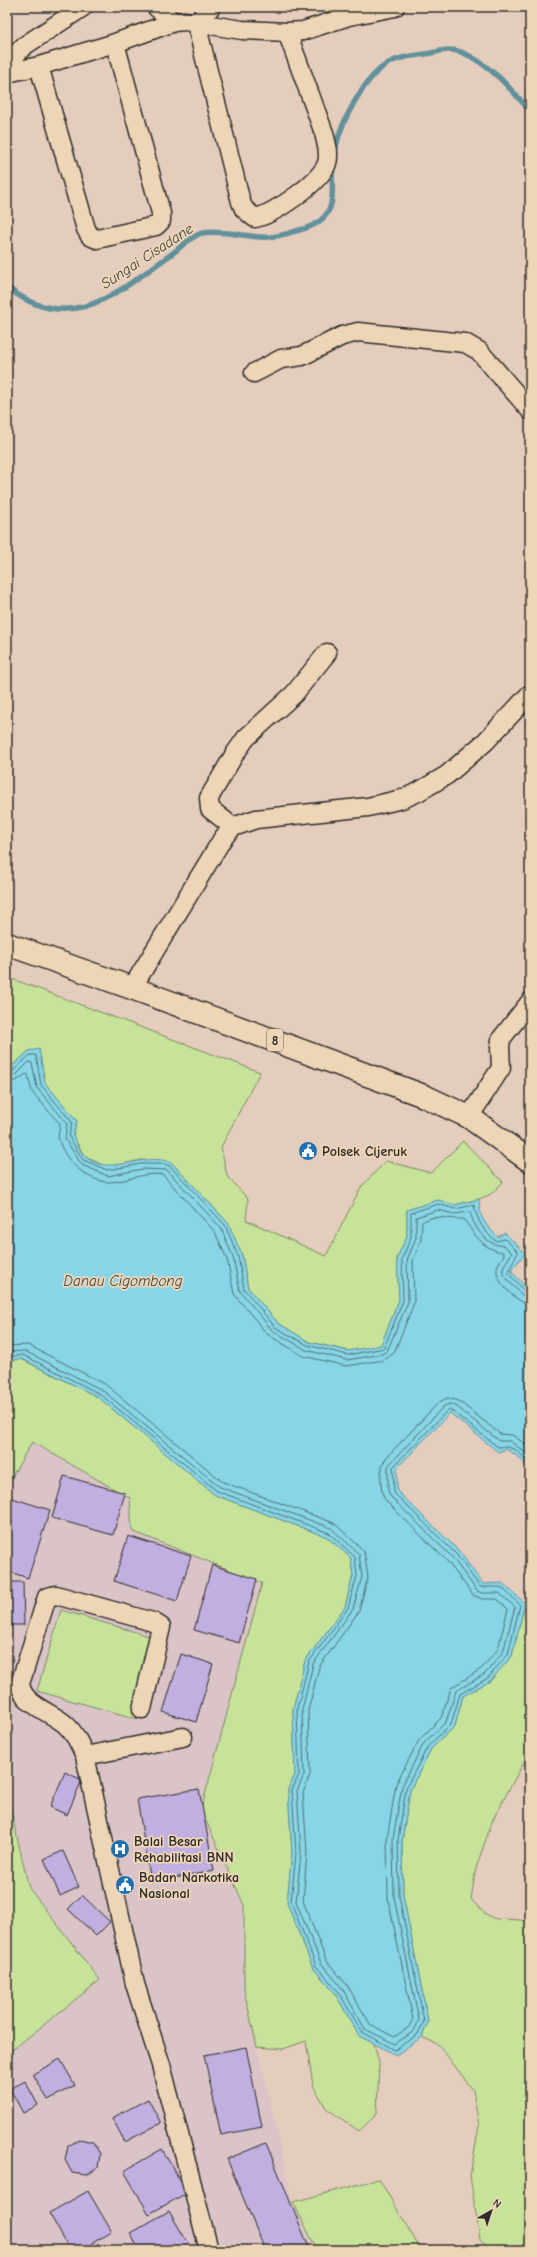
<svg xmlns="http://www.w3.org/2000/svg" width="537" height="2257" viewBox="0 0 537 2257" font-family="'Comic Neue',sans-serif">
<style>
.built{fill:#dac4c8}
.green{fill:#c7e39a;stroke:#798762}
.water{fill:#87d5e6;stroke:#62919b}
.lines{fill:none;stroke-linecap:round;stroke-linejoin:round}
.shore{stroke:#506f76;stroke-width:1}
.stream{stroke:#62919b;stroke-width:5.5}
.building{fill:#c0afe0;stroke:#2b2b2b}
.minor-casing{stroke:#2b2b2b;stroke-width:21}
.highway-casing{stroke:#2b2b2b;stroke-width:25}
.minor{stroke:#eed5b6;stroke-width:18}
.highway{stroke:#eed5b6;stroke-width:22}
.labels{text-anchor:middle;dominant-baseline:central;stroke-width:3.5;stroke-linejoin:round;paint-order:stroke}
.shield{fill:#eed5b6;stroke:#665e55;stroke-width:1}
.shield-label{font-size:13px;font-weight:bold;fill:#2b2b2b}
.poi-label{font-size:14px;font-weight:bold;fill:#2b2b2b;stroke:#eed5b6;text-anchor:start}
.water-label{font-size:15px;font-style:italic;fill:#394447;stroke:#eed5b6}
</style>
<rect width="100%" height="100%" fill="#e5cdbe"/>
<filter id="ink" filterUnits="userSpaceOnUse"><feTurbulence type="fractalNoise" baseFrequency=".025" numOctaves="2"/><feDisplacementMap in="SourceGraphic" scale="8" xChannelSelector="R" yChannelSelector="G"/><feConvolveMatrix kernelMatrix="1 2 1 2 8 2 1 2 1" color-interpolation-filters="sRGB"/></filter>
<g filter="url(#ink)">
<!-- built -->
<path class="built" d="M32,1442l99,56 1,33 130,52 -61,227 43,95v85l49,212 24,48h-309l-1,-196 93,-74 -71,-92 -22,-94v-309z"/>
<!-- green -->
<path class="green" d="M7,977l253,95 -39,75 6,29 21,23 -2,21 80,36 35,-69 25,-26 45,12 32,-32 40,41 -12,12 -12,5 -24,6 -17,-5 -31,10v26l-10,22 2,42 -18,45 -32,6 -40,-9 -31,-19 -30,-35 -6,-33 -14,-32 -56,-60 -31,-3 -33,7 -23,-10 -12,-21 4,-15 -32,-38 -6,-33 -10,1 -19,17h-3z
M21,1359l77,38 117,98 112,42 24,21 2,17 -8,32 -40,54 -12,48 2,66 -7,14 4,64 -5,50 26,65 22,25 24,43 15,7 5,20 -2,51 -18,17 -33,-23 -13,-23 -7,-44 -23,8 -26,-2 -13,-57v-85l-43,-95 61,-227 -130,-52 -2,-33 -98,-56 -25,43v-124z
M530,1602v149l-37,68 -17,49 -5,31c26,31 28,15 59,23v143l-4,26 4,28v131h-39l-11,-10 -10,-64 9,-50 -6,-36 -34,-45 -17,-8 6,-16 -25,-126 -1,-54 8,-51 21,-41 24,-23 8,-30 27,-15 22,-25 13,-53z
M61,1610l98,29 -21,80 -101,-28z
M7,1794l22,94 71,92 -93,74z
M379,2179l42,71h-104l-24,-48z"/>
<!-- water -->
<path class="water" d="M39,1049l6,34 32,38 -4,15c4,6 7,17 13,21 25,21 58,-7 86,6l56,60 14,32 6,33 30,35 31,19 39,9 33,-6 18,-45 -2,-42 10,-22v-26l31,-10 17,5 24,-6c1,20 5,24 19,38l7,-4 20,20 -14,18 19,20v179l-10,-12 -14,-9 -8,3 -48,-39 -53,55v23l62,60 24,33 19,-1 23,20 -13,53 -22,25 -27,15 -8,30 -24,23 -21,41 -8,51 1,54 25,126 -6,16 -26,18 -37,-19 -24,-43 -22,-25 -26,-65 5,-50 -4,-64 7,-14 -2,-66 12,-48 40,-54 8,-31 -2,-18 -24,-21 -112,-42 -117,-98 -76,-38 -15,2v-293h3l19,-17z"/>
<g class="lines">
<!-- shore -->
<path class="shore" d="M7,1072l6,-1 17,-16h6l5,30 31,37 -3,15 14,23 24,10 34,-6h23l6,2 55,59 13,31 6,33 31,38 32,18 41,10 36,-7 19,-47 -1,-42 9,-22v-24l27,-9 17,5 19,-4c4,16 8,25 22,36l9,-2 13,13 -10,21 18,19 4,1
M7,1077l9,-2 13,-13 3,1 5,25 30,35 -2,16 17,26 26,11 34,-7 25,1 54,58 12,29 7,34 32,39 34,20 41,10 35,-6 5,-3 21,-49 -1,-42 9,-22v-21l22,-7 16,4 16,-2c3,14 18,36 34,33l8,8 -9,14v8l19,20 8,3
M7,1083l9,-2 10,-7 2,1 4,17 28,32c0,5 -3,10 -1,16 5,20 28,41 49,42 19,0 36,-11 55,-7l52,57 12,27 7,35 33,40 36,22 43,10 38,-6 10,-7 20,-50 -1,-42 8,-22 1,-17c14,-9 26,-2 42,-3 10,16 20,31 39,33l1,3c-3,5 -8,10 -7,17 1,12 21,32 33,32
M7,1346l21,-1 77,39 118,98 111,41 30,28 4,26 -9,34 -40,56 -11,44 2,64 -7,18 4,60 -4,48 23,59 21,25 23,39 24,13 15,-10 4,-8 -25,-121 -1,-59 9,-55 23,-44 22,-22 10,-30 30,-19 17,-20 10,-40 -11,-10h-15l-9,-4 -26,-34 -61,-60c-7,-9 -7,-34 0,-43l52,-55 9,-5 12,3 41,33 12,1 18,12
M7,1352l18,-1 77,39 118,97 111,41 28,26 3,23 -9,32 -40,55 -11,46 2,65 -7,16 4,62 -5,49 25,61 21,25 23,41 30,15 19,-13 5,-11 -25,-123 -1,-58 9,-53 22,-43 22,-21 10,-31 29,-17 18,-22 12,-45 -16,-14h-17l-5,-2 -25,-34 -61,-60 -3,-6v-25l55,-59 6,-3 7,2 43,35h11l20,15
M7,1357l16,-2 77,39 117,97 112,42 26,24 2,19 -9,32 -39,54 -12,47 2,66 -7,15 4,63 -5,49 25,64 22,25 24,41 33,18 23,-16 6,-13 -25,-125 -1,-56 8,-52 22,-42 23,-22 9,-30 28,-16 20,-24 12,-49 -19,-18h-21l-24,-33 -62,-61 -1,-26 56,-58 49,38c15,-2 22,5 32,17"/>
<!-- stream -->
<path class="stream" d="M335,152c4,-27 28,-73 52,-88 13,-8 29,-8 44,-11 10,-2 19,-5 30,-1 28,11 50,37 69,59
M7,287c64,51 112,4 166,-34 6,-5 23,-20 30,-20 19,-3 39,3 57,4 13,1 24,-2 36,-6 9,-2 18,-5 25,-11 17,-14 9,-34 12,-53"/>
</g>
<!-- building -->
<path class="building" d="M64,1476l61,17 -12,42 -61,-17z
M12,1498l38,12 -22,68 -21,-7v-58z
M128,1536l63,20 -14,45 -63,-20z
M212,1565l45,14 -18,64 -45,-13z
M7,1582h16l1,43h-17z
M7,1649h2l2,70h-4z
M181,1654l32,10 -17,58 -33,-10z
M65,1772l17,8 -15,35 -17,-8z
M199,1789l15,82 -63,11 -14,-83z
M63,1851l16,36 -19,9 -16,-37z
M82,1895l28,27 -14,14 -28,-27z
M246,2047l16,80 -41,8 -17,-80z
M60,2059l15,26 -27,15 -15,-26z
M25,2081l13,24 -15,8 -13,-24z
M148,2099l13,24 -36,19 -13,-24z
M80,2139l13,3 7,12 -2,14 -11,7 -15,-2 -7,-13 3,-14z
M266,2143l44,107h-45l-38,-91z
M162,2149l25,44 -38,21 -25,-43z
M88,2191l24,41 -32,18h-10l-21,-37z
M169,2211l23,39h-53l-9,-17z"/>
<g class="lines">
<!-- minor casing -->
<g class="minor-casing">
<path id="minor" d="M156,7l18,15
M211,7l-15,16 45,179 3,7 11,9c18,-3 67,-37 72,-55 3,-10 -1,-21 -3,-30l-37,-101
M7,64l17,-18 59,-39
M39,66l47,163 4,7 7,3 59,-13 5,-5v-8l-46,-170
M7,73l32,-7 76,-23 59,-21 11,-1 57,9 45,2 16,-1 46,-15 46,-9
M254,373l27,-14 21,-3 40,-20 16,-4 107,11 14,8 51,59
M233,827l-23,-18 -1,-11 25,-43 12,-17 48,-44 33,-41
M132,988l91,-150 10,-11 23,-8 112,-12 34,-8 16,-7 29,-17 38,-33 45,-48
M469,1117l32,-49 -1,-21 1,-8 29,-37
M142,1709l19,-82 -8,-5 -97,-27 -9,2 -27,87c3,21 31,28 45,40 10,9 15,21 20,32l50,228 26,81 48,185
M85,1756l98,-19"/>
</g>
<!-- highway casing -->
<g class="highway-casing">
<path id="highway" d="M7,944l125,44 292,108 45,21 61,44"/>
</g>
<!-- minor -->
<use href="#minor" class="minor"/>
<!-- highway -->
<use href="#highway" class="highway"/>
</g>
</g>
<!-- icons -->
<defs>
<g id="civic-disc" transform="scale(1)"><circle r="9.5" fill="#1f6fb2" stroke="#eed5b6"/><path d="M-.6-6.5H3V-4.5H.6V-3L4-1V1h2V6H-6V1h2V-1L-.6-3ZM-1.2 2.5V6h2.4V2.5Z" fill="#fff"/></g>
<g id="hospital-disc" transform="scale(1)"><circle r="9.5" fill="#1f6fb2" stroke="#eed5b6"/><path d="M-5-5h3v3.5h4V-5h3V5h-3V1.5h-4V5h-3Z" fill="#fff"/></g>
</defs>
<g fill-rule="evenodd">
<use href="#civic-disc" x="308" y="1151"/>
<use href="#hospital-disc" x="120" y="1849"/>
<use href="#civic-disc" x="125" y="1885"/>
</g>
<g class="labels">
<!-- shield labels -->
<rect class="shield" x="267" y="1029" width="16" height="22" rx="3"/>
<g class="shield-label">
<text x="275" y="1040">8</text>
</g>
<!-- poi labels -->
<g class="poi-label">
<text x="322" y="1151">Polsek Cijeruk</text>
<text x="134" y="1841">Balai Besar<tspan x="134" dy="16">Rehabilitasi BNN</tspan></text>
<text x="139" y="1877">Badan Narkotika<tspan x="139" dy="16">Nasional</tspan></text>
</g>
<!-- water labels -->
<g class="water-label">
<text transform="translate(147 256) rotate(-33)">Sungai Cisadane</text>
<text x="123" y="1281">Danau Cigombong</text>
</g>
</g>
<!-- margin -->
<rect width="537" height="2257" fill="none" stroke="#eed5b6" stroke-width="24"/>
<rect x="12" y="12" width="513" height="2233" fill="none" stroke="#2b2b2b" stroke-width="1.5" filter="url(#ink)"/>
<!-- north arrow -->
<g transform="translate(491 2211) rotate(39)" stroke="#eed5b6" stroke-width="3" paint-order="stroke">
<path d="M0-3L7 15L0 10L-7 15Z" fill="#2b2b2b"/>
<text y="-6" font-size="11" font-weight="bold" text-anchor="middle" fill="#2b2b2b">N</text>
</g>
</svg>
